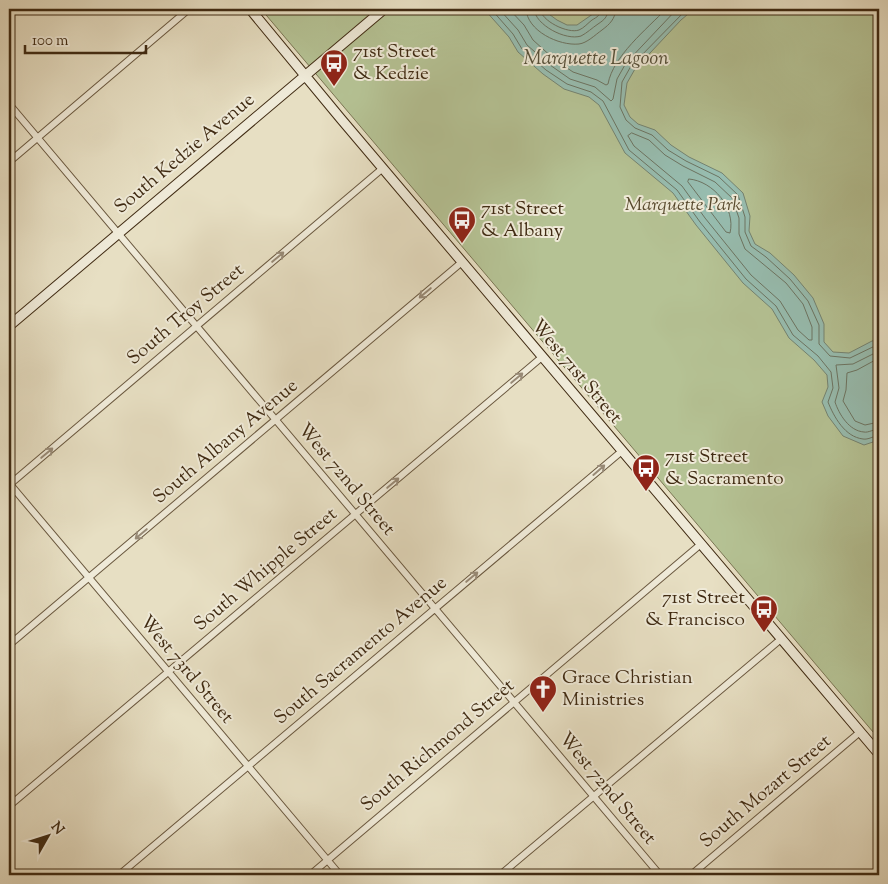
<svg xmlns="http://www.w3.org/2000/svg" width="888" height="884" viewBox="0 0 888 884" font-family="'Sorts Mill Goudy',serif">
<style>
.green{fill:#b5c294;stroke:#7a7654}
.water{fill:#97bdb0;stroke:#748371}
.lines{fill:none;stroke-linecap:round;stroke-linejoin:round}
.shore{stroke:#6c7462;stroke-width:1}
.street-casing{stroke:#6a583f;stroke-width:8}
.secondary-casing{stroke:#402b13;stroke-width:11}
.street{stroke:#efead8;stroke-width:6}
.secondary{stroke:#efead8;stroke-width:9}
.oneway{stroke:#988a76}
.labels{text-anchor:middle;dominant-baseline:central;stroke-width:4;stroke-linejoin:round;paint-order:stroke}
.poi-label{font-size:19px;fill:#402b13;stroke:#efead8;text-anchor:start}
.street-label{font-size:19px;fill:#402b13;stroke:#efead8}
.park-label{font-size:19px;font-style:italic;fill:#57492d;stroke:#efead8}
.water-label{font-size:20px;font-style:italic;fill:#56503a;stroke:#efead8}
</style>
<rect width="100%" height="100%" fill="#e7dfc3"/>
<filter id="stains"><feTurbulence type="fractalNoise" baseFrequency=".004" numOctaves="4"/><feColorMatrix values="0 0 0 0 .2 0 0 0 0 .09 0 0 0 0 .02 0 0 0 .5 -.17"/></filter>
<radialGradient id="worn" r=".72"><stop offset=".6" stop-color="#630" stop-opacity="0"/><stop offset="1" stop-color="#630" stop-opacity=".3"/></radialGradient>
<!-- green -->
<path class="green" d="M261,9h618v730z"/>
<!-- water -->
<path class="water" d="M484,9h58l15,11 10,5h10l23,-16h94l-13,11 -46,49 -8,14 -3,22 6,12 8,7 17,6 16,15 18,12 33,16 21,20 7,23 -1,15 6,13 15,9 24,22 19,23 11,26v18l9,10 16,1 23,-12 7,-2v101l-15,5 -21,-9 -15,-20 -6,-14 6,-15 -1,-12 -13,-15 -25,-22 -17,-29 -29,-26 -47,-58 -23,-32 -48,-40 -26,-48 -10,-8 -25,-8 -21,-15 -25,-22 -9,-15z"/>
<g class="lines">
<!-- shore -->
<path class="shore" d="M491,9l22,25 9,15 24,21 21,14 24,8 12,9 26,49 48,40 23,32 46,57 30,27 17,29 25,21 13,16 2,16 -5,14c6,15 17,35 35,37 5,1 11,-3 16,-4
M499,9l19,21 9,15 23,20 20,14 25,8 16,14 2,-2 4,-20 9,-16 51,-54
M509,9l15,16 9,15 21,19 19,13 24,8 9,5 2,-1c5,-28 39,-55 58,-75
M526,9c1,22 33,37 53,35 8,-1 16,-9 23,-14 8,-6 13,-11 14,-21
M534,9c1,16 32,32 47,27 6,-3 11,-8 17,-12 6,-4 10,-7 10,-15
M540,9c1,12 28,25 39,21 5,-2 9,-7 13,-10 5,-3 9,-5 10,-11
M687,9l-56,57 -9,16 -2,25 6,13 9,8 17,7 16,15 18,11 33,16 19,18 7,22v15l6,14 15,11 24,22 18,22 11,24v19l11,12 20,2 29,-14
M632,133l17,7 16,15 18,11 32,16 17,16 7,20v16l6,15 41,34 17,21 9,23v13h-3l-11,-10 -18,-29 -29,-26 -46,-57 -23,-32 -48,-40 -6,-10z
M689,179c24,2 47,29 41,54l-4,-1 -38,-50z
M879,351l-26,13 -17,1 3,23 -4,14c4,12 14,29 29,30 4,1 10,-3 15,-3
M879,358l-22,12 -10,3 -1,17 -3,11 12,20 10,4 14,-3"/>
<!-- street casing -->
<g class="street-casing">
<path id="street" d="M9,104l651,771
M9,162l180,-153
M9,483l331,392
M9,485l374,-317
M9,645l453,-383
M9,806l533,-449
M119,875l503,-424
M310,875l391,-331
M500,875l281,-236
M691,875l169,-143"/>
</g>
<!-- secondary casing -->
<g class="secondary-casing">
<path id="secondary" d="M250,9l91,110 538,635
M9,326l375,-317"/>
</g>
<!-- street -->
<use href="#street" class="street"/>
<!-- secondary -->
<use href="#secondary" class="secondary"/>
</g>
<!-- one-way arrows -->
<defs><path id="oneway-shaft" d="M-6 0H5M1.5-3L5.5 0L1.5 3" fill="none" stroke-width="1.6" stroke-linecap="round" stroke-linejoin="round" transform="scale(1.25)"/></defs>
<g class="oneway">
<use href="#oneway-shaft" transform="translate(278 257) rotate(-40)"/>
<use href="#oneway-shaft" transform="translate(425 293) rotate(140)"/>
<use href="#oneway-shaft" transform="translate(517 378) rotate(-40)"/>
<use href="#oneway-shaft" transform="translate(47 453) rotate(-40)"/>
<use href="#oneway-shaft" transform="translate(599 470) rotate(-41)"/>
<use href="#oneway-shaft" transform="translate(393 483) rotate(-40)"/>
<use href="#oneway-shaft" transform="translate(141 534) rotate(140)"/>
<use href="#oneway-shaft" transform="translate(472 577) rotate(-40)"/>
</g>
<!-- icons -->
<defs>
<g id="bus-pin" transform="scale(1.4375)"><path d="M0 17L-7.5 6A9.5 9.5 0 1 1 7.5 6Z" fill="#8f2418" stroke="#efead8"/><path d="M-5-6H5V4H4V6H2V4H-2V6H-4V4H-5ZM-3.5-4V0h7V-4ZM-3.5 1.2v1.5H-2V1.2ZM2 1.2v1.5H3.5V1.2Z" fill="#fff"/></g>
<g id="church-pin" transform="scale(1.4375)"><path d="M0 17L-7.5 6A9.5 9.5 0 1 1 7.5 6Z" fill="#8f2418" stroke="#efead8"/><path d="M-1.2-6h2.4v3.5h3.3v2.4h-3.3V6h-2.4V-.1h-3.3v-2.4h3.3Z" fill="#fff"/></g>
</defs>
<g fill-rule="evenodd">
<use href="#bus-pin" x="334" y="63"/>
<use href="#bus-pin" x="462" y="220"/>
<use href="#bus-pin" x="646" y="468"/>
<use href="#bus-pin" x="764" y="609"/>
<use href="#church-pin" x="543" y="689"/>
</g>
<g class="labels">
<!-- poi labels -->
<g class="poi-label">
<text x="353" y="52">71st Street<tspan x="353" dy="22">&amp; Kedzie</tspan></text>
<text x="481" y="209">71st Street<tspan x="481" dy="22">&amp; Albany</tspan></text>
<text x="665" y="457">71st Street<tspan x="665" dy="22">&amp; Sacramento</tspan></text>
<text x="745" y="598" text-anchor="end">71st Street<tspan x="745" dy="22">&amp; Francisco</tspan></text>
<text x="562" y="678">Grace Christian<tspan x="562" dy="22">Ministries</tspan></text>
</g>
<!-- street labels -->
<g class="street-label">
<text transform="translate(185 154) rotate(-40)">South Kedzie Avenue</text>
<text transform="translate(186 315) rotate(-40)">South Troy Street</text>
<text transform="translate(576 372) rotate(50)">West 71st Street</text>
<text transform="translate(226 442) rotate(-40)">South Albany Avenue</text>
<text transform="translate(346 480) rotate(50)">West 72nd Street</text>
<text transform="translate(266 570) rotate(-40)">South Whipple Street</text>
<text transform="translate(361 651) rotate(-40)">South Sacramento Avenue</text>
<text transform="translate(186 670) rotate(50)">West 73rd Street</text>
<text transform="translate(438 746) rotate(-40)">South Richmond Street</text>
<text transform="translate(607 789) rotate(50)">West 72nd Street</text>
<text transform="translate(766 792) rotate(-40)">South Mozart Street</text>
</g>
<!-- park labels -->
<g class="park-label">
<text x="683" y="205">Marquette Park</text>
</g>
<!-- water labels -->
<g class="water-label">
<text x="596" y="59">Marquette Lagoon</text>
</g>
</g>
<!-- margin -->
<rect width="888" height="884" fill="none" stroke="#e7dfc3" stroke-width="30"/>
<rect x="10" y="10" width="868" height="864" fill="none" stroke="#402b13" stroke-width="2.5"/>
<rect x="15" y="15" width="858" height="854" fill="none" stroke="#402b13"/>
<!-- north arrow -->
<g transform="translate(48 836) rotate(51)" stroke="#efead8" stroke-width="4" paint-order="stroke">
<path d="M0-4L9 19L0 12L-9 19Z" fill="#402b13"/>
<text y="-8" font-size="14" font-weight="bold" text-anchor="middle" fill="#402b13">N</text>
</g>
<!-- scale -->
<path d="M25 45v8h121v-8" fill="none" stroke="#402b13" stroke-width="2.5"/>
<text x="32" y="45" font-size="15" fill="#402b13" stroke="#efead8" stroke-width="4" paint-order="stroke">100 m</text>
<rect width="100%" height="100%" filter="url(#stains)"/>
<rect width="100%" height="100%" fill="url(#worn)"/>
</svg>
